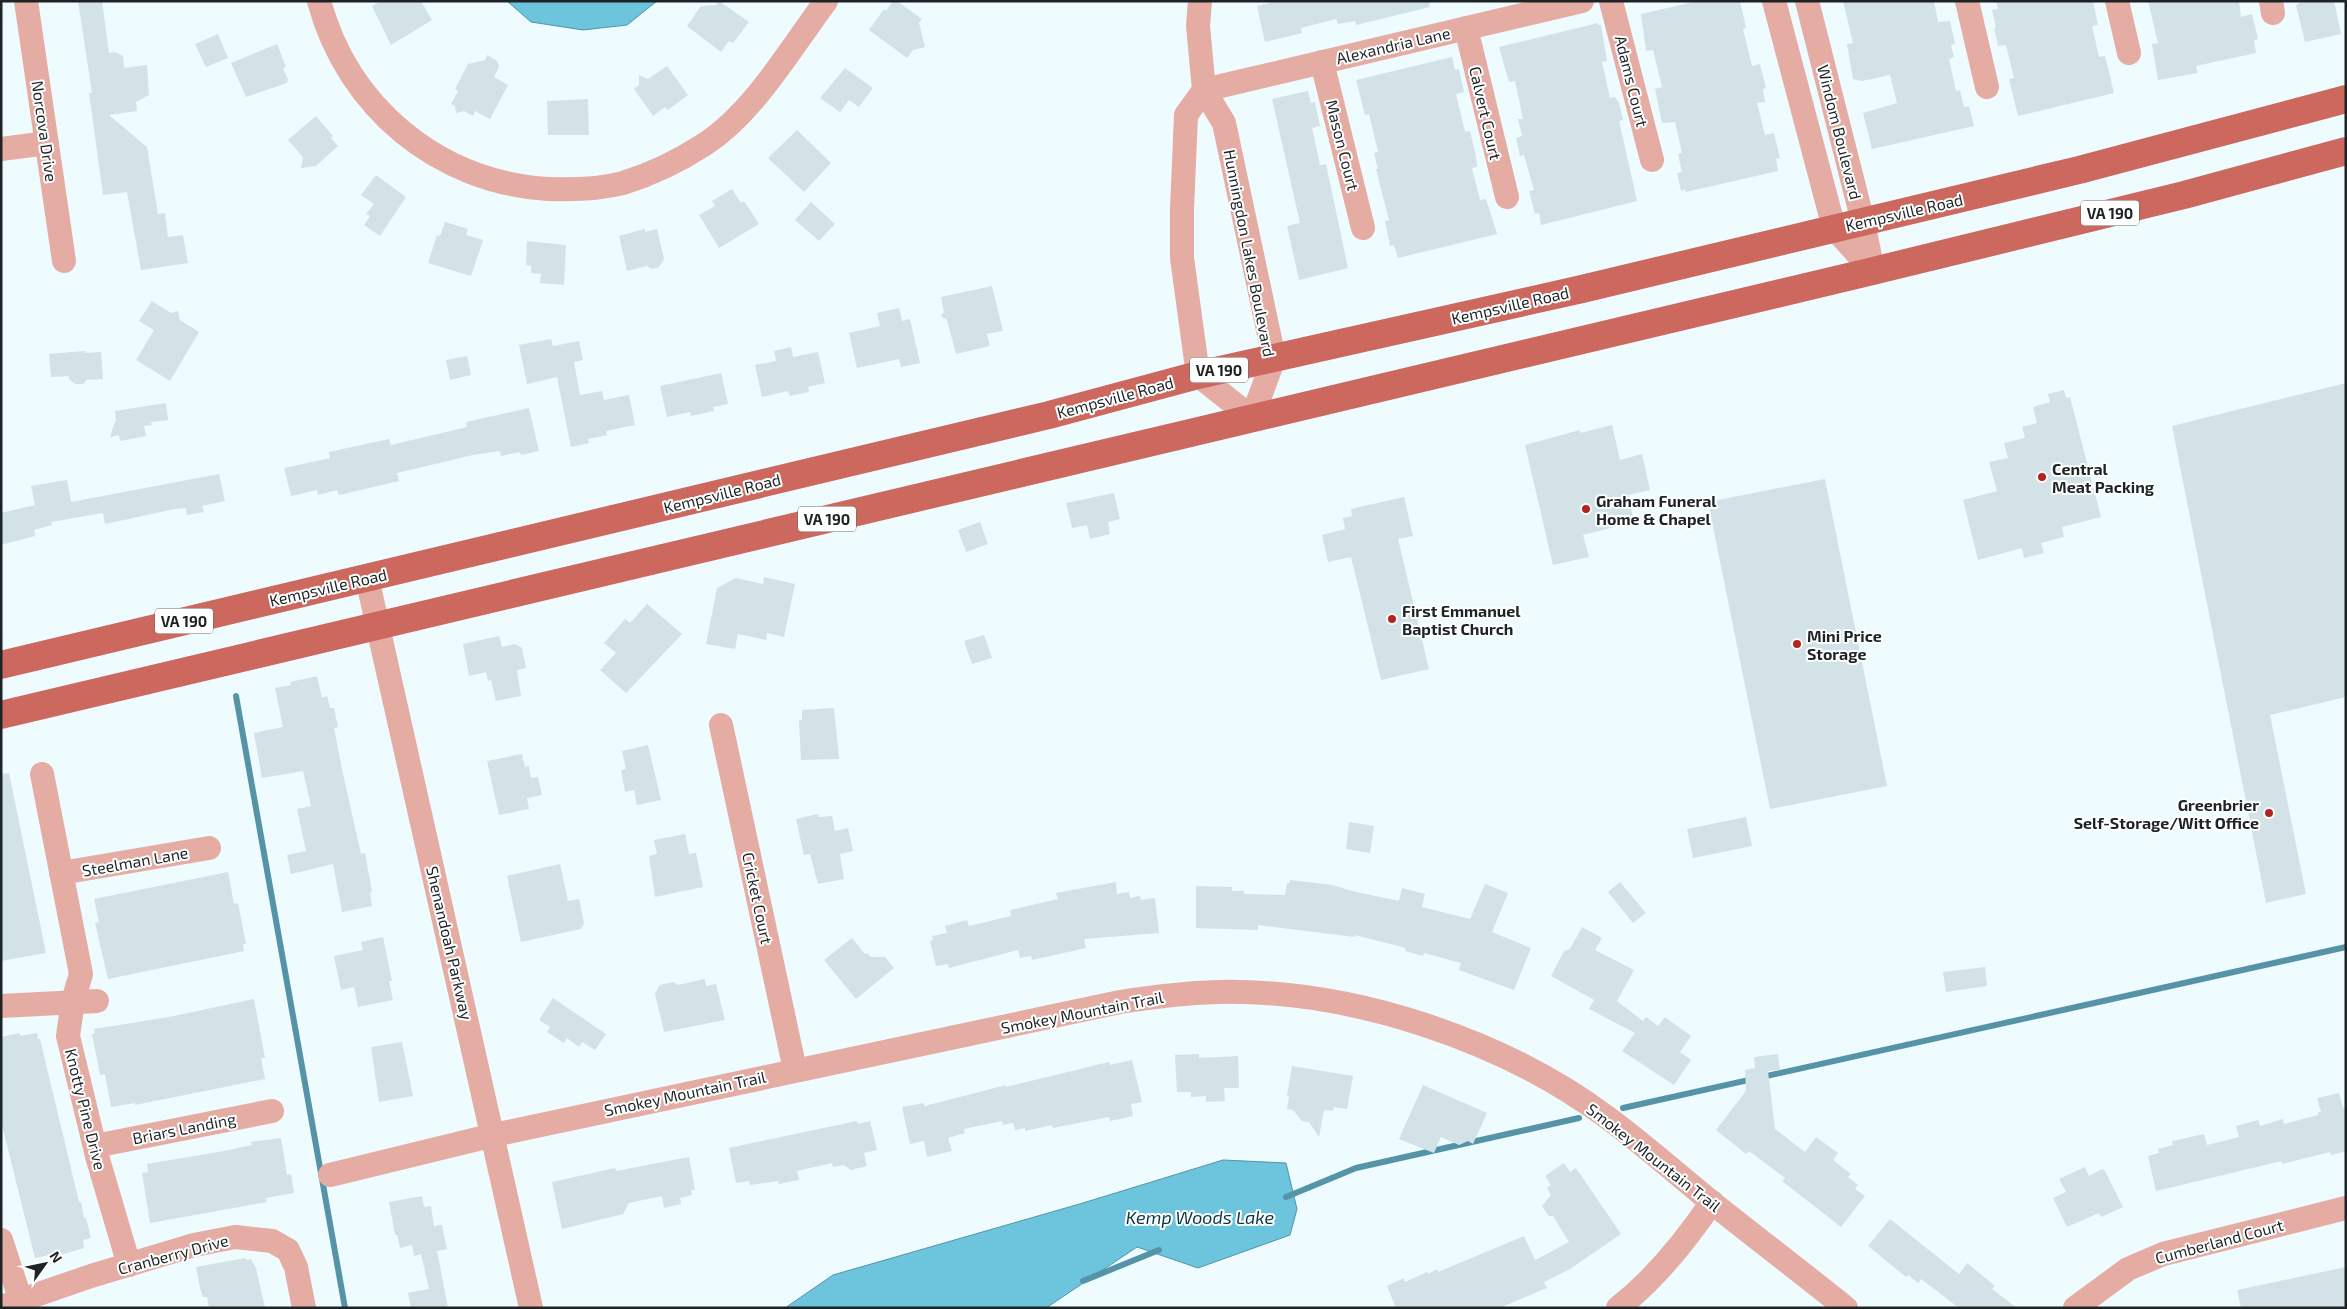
<svg xmlns="http://www.w3.org/2000/svg" width="2347" height="1309" viewBox="0 0 2347 1309" font-family="'Exo 2',sans-serif">
<style>
.water{fill:#6cc4dd;stroke:#5594a6}
.lines{fill:none;stroke-linecap:round;stroke-linejoin:round}
.stream{stroke:#5594a6;stroke-width:6}
.building{fill:#d2e2e7}
.minor{stroke:#e5aca4;stroke-width:24}
.major{stroke:#cc685d;stroke-width:28}
.poi-dot{fill:#b4241f;stroke:#fff;stroke-width:2}
.labels{text-anchor:middle;dominant-baseline:central;stroke-width:4;stroke-linejoin:round;paint-order:stroke}
.shield{fill:#fff;stroke:#626667;stroke-width:1}
.shield-label{font-size:15px;font-weight:bold;fill:#1e2426}
.street-label{font-size:16px;fill:#1e2426;stroke:#fff}
.poi-label{font-size:16px;font-weight:bold;fill:#1e2426;stroke:#fff;text-anchor:start}
.water-label{font-size:18px;font-style:italic;fill:#0c3742;stroke:#fff}
</style>
<rect width="100%" height="100%" fill="#eefbff"/>
<!-- water -->
<path class="water" d="M507,1h150l-30,24 -44,5 -52,-8z
M1223,1160l63,3 11,46 -7,26 -92,33 -61,-21 -91,61h-261l48,-33 250,-72z"/>
<g class="lines">
<!-- stream -->
<path class="stream" d="M236,696l109,612
M1623,1108l723,-161
M1286,1197l70,-29 223,-50
M1083,1281l76,-31"/>
</g>
<!-- building -->
<path class="building" d="M78,1h24l7,52 6,-1 8,4 1,12 23,-3 2,30 -13,7 1,9 -28,4 38,32 11,67 7,-1 3,24 15,-2 5,28 -47,7 -14,-78 -24,3 -14,-102h3z
M381,1h40l11,19 -41,25 -19,-39z
M719,1l30,21 -16,21 -4,-2 -8,11 -34,-26 14,-20 15,-1z
M893,1h4l25,18 -3,4 6,24 -12,3 -6,8 -38,-28 15,-21 2,2z
M1277,1h152l1,6 -74,18 -1,-4 -17,3 -2,-5 -35,9 1,5 -37,9 -8,-36z
M1698,1h42l6,27 -3,1 9,37 8,-2 6,24 -3,1 2,13 -8,1 8,32 9,-2 6,25 -4,1 2,12 -92,21 -1,-3 -4,2 -4,-18 5,-1 -4,-18 4,-1 -7,-31 -13,1 -7,-34 7,-2 -9,-37 -7,1 -5,-37z
M1843,1h91l4,21 12,-1 5,23 -4,1 3,12 -5,2 7,32 4,-1 4,17 5,-1 5,20 -102,23 -9,-36 34,-10 -7,-28 -28,6 -9,-2 -6,-35 6,-1z
M1996,1h97l5,24 -6,1 7,31 6,-1 9,37 -96,23 -9,-37 5,-1 -8,-33 -8,1 -4,-18 2,-1 -4,-17 6,-1z
M2148,1h91l2,16 11,-3 6,25 -4,1 2,13 -60,13 2,7 -40,7 -6,-36 6,-1z
M2303,1h31l7,33 -36,8 -9,-37z
M1598,23v2h3l6,36 -5,1 8,36 5,-1 4,6 4,17 -4,1 18,80 -96,24 -2,-12 -4,1 -6,-23 5,-1 -10,-35 -4,1 -4,-18 6,-2 -4,-17h5l-8,-38 -6,1 -10,-35z
M218,34l10,24 -22,9 -11,-23z
M277,44l9,23 -3,1 5,11 -1,4 -41,14 -15,-34z
M487,55l10,6 2,6 -5,10 14,8 -18,34 -15,-8 -2,5 -9,-5 -8,2 -1,-7 -4,-2 7,-13 -3,-2 13,-25 17,-4z
M1452,57l3,13 4,-1 5,23 -8,2 9,38 5,-1 6,25 1,11 -5,1 8,32 6,-1 11,35 -99,24 -4,-13 -4,1 -5,-25 4,-1 -13,-51h2l-4,-16 4,-1 -9,-38 -4,1 -9,-35z
M667,66l21,29 -20,15 -3,-3 -12,9 -19,-27 5,-4v-10l9,4z
M845,68l28,20 -14,19 -10,-7 -9,12 -20,-14z
M1308,91l3,12 4,-1 5,24 -8,2 8,37 6,-1 22,104 -49,12 -12,-54 13,-3 -28,-124z
M588,99l1,36h-41l-1,-34z
M316,116l17,20 -2,2 7,8 -22,20 -15,2 2,-11 -15,-17z
M797,130l34,33 -27,29 -36,-34z
M376,175l30,22 -26,39 -16,-11 6,-9 -4,-2 8,-10 -13,-9z
M732,189l9,14 3,-2 15,23 -40,24 -20,-33 16,-9 -3,-5z
M811,202l24,22 -16,17 -24,-21z
M445,222l23,7 -2,6 17,5 -12,36 -43,-13 9,-28 3,1z
M645,229v3l12,-3 7,30 -5,8 -7,2 -5,-3 -20,5 -8,-35z
M527,241l39,4 -2,40 -24,-2 1,-9 -10,-1v-7l-5,-1z
M992,286l11,45 -16,3 3,12 -34,8 -9,-34 -6,-4 3,-4 -3,-15z
M152,301l19,12 7,-2 2,9 19,12 -29,49 -34,-21 18,-30 -15,-9z
M899,308l3,13 8,-2 10,44 -19,4 -2,-8 -42,9 -8,-35 31,-7 -3,-13z
M551,339l2,7 26,-5 4,19 -9,2 6,33 22,-4 2,9 25,-5 6,30 -29,6 1,4 -19,4 1,4 -18,4 -14,-70 -30,7 -8,-39z
M791,347l2,10 25,-5 7,31 -17,4 1,5 -19,4 -2,-5 -26,6 -7,-32 21,-4 -2,-10z
M85,351v2l16,-1 2,27 -17,1 -2,4h-9l-6,-5v-3l-18,1 -2,-23z
M467,356l4,19 -21,5 -4,-20z
M721,373l7,31 -15,3 1,4 -23,5 -1,-4 -23,5 -7,-31z
M2346,383v314l-76,18 36,179 -40,9 -94,-477z
M2064,390l2,8 4,-1 31,120 -39,10 2,10 -23,6 3,10 -20,5 -2,-10 -44,12 -15,-60 34,-9 -8,-29 19,-4 -4,-15 21,-5 -3,-11 15,-4 -4,-16 17,-5 -2,-8z
M166,403l2,17 -17,2 1,3 -8,1 2,10 -26,5 -1,-6 -9,2 6,-18 -1,-8z
M529,408l10,43 -18,4 -1,-3 -19,4 -1,-5 -27,4 -76,18 2,8 -60,14 -2,-5 -19,5 -1,-5 -26,6 -7,-28 46,-10 -1,-6 60,-13 2,6 76,-18 -1,-5z
M1612,425l8,35 22,-6 8,36 -22,5 6,27 -51,13 6,22 -36,8 -28,-120 55,-15v3z
M219,474l6,27 -23,5 2,6 -17,3 -1,-7 -11,1 -70,15 -2,-11 -52,9 1,3 -18,5 1,6 -34,9v-32l34,-8 -4,-19 36,-6 4,22z
M1825,479l62,307 -117,23 -62,-307z
M1114,493l6,26 -12,3 2,12 -20,5 -3,-14 -15,3 -6,-25z
M1404,497l9,39 -15,3 31,130 -48,11 -30,-123 -23,5 -6,-27 23,-6 -2,-11 9,-2 -1,-7z
M980,522l8,22 -22,8 -8,-22z
M764,577l31,7 -11,53 -17,-4 -1,7 -28,-6 -3,15 -29,-5 11,-56 19,-10 27,6z
M647,604l35,30 -56,59 -26,-23 16,-17 -12,-10 21,-24 5,4z
M984,635l8,23 -20,6 -8,-23z
M499,636l3,11 13,-3 7,4 4,20 -9,2 4,26 -25,5 -5,-21 -3,1 -2,-9 -17,4 -6,-32z
M317,676l5,22 5,-2 3,12h4l4,19 -4,1 9,46 18,80 4,-1 7,39 -2,1 2,13 -30,6 -9,-48 -42,10 -4,-19 19,-4 -9,-42 14,-3 -8,-35 -41,7 -8,-45 29,-6 -8,-39 16,-3 -1,-3z
M834,708l5,51 -38,1 -2,-40h3v-10z
M648,745l13,55 -24,5 -3,-15 -9,2 -4,-22 5,-1 -4,-18z
M522,754l3,13 4,-1 2,12 7,-1 4,18 -15,3 2,11 -30,6 -12,-54z
M9,773l37,180 -45,8v-187z
M818,814l1,3 13,-1 3,15 13,-3 5,23 -13,3 4,25 -26,5 -8,-30 -6,1 -8,-36z
M1746,817l6,29 -59,12 -6,-29z
M1349,822l25,4 -4,27 -24,-4z
M685,834l4,20 7,-1 7,34 -48,10 -6,-41 8,-2 -3,-14z
M560,864l8,37 11,-2 5,24 -3,6 -60,13 -14,-66z
M228,872l6,32 4,-1 8,41h-3l1,7 -136,28 -13,-56 4,-1 -5,-23z
M1290,880l42,5 20,6 47,10 3,-13 23,6 -3,13 48,12 15,-35 23,9 -16,39 39,16 -17,42 -55,-20 2,-7 -37,-10 -1,3 -18,-5 1,-3 -51,-13v2l-97,-12v5l-62,-2v-42l36,1v4h12v3l41,1 2,-12h2z
M1116,882l1,12 12,-2 1,6 10,-2 1,4 14,-2 4,35 -75,6 2,9 -54,12 -1,-4 -11,2 -2,-8 -69,18 -1,-4 -12,2 -6,-25 3,-1 -1,-4 15,-3 -2,-7 22,-6 2,6 42,-10 -1,-6 48,-11 -2,-6z
M1620,882l26,31 -13,10 -25,-31z
M1582,927l20,11 -7,12 39,20 -17,31 26,20 3,-4 12,9 7,-9 26,19 -11,16 11,8 -17,25 -52,-34 13,-18 -46,-24 5,-9 -43,-24 13,-25 6,-2z
M383,937l9,44h-3l4,19 -35,7 -4,-20 -13,3 -7,-34 29,-6 -2,-8z
M852,938l13,16 2,-1 4,4h14l9,11 -38,31 -32,-39z
M1985,967l2,19 -41,6 -3,-20z
M705,979l1,7 10,-2 9,36 -61,12 -9,-38 5,-9 13,-3 5,3z
M553,998l53,36 -11,16 -13,-8 -3,5 -12,-9 -3,5 -17,-11 3,-5 -11,-7z
M254,999l11,59h-4l4,21 -130,26v-2l-24,4 -6,-33 -5,1 -8,-41 3,-1 -1,-4 75,-12z
M20,1033v3l17,-3 1,6h2l39,163h2l3,16h2l5,20 -8,2 1,8 -30,9v-3l-19,4 -34,-137v-84z
M402,1042l11,54 -34,6 -8,-55z
M1199,1054v4l39,-2 1,32h-15l1,13 -19,1v-6l-15,1v-5h-14l-2,-37z
M1778,1054l2,16 -12,1 7,58 30,23 11,-15 22,16 -5,7 18,14 -3,3 10,8 -3,4 10,7 -24,31 -59,-46 3,-3 -36,-27 -3,3 -30,-24 30,-39 -1,-21 10,-2 -1,-11z
M1132,1060l10,42 -11,2 2,12 -23,5 -1,-4 -56,11 -1,-3 -27,6v-3l-10,2 -2,-7 -10,2 -1,-4 -38,8 1,4 -17,5 4,13 -25,6 -3,-16 -14,3 -8,-37 22,-4 1,3 81,-21v2l103,-25 1,3z
M1292,1066l61,10 -6,33 -13,-2 -1,4 -9,-1 -5,27 -10,-15 -7,-1 -9,-11 -6,-1 2,-13h-2z
M1423,1085l64,28 -14,31 -5,-3 -9,4 -18,-8 -7,16 -35,-14z
M2339,1093l4,15 3,-1v44l-15,4 -1,-3 -48,12v-3l-126,30 -8,-35 11,-3 -1,-4 15,-4 -1,-4 32,-7 3,11 32,-8 -3,-11 22,-6 2,6 23,-7 1,5 34,-9v-3h3l-4,-14z
M857,1121l1,3 12,-3 7,29 -13,3 3,13 -16,4 -7,-5 -11,2 -1,-4 -35,8 2,9 -20,4 -1,-3 -28,4 -1,-4 -13,2 -7,-35z
M281,1138l6,37 4,-1 3,19 -28,5 1,4 -117,21 -8,-50 6,-1 -1,-8 77,-13 28,-6 -1,-3z
M689,1157l6,33h-4l1,5 -12,3 1,6 -17,4 -2,-12 -33,7 -6,11 -61,15 -10,-47 63,-14 1,3z
M1564,1163l6,9 6,-4 45,66 -51,35 -26,13 3,6 -48,20h-103l-9,-22 17,-8 1,4 22,-10 1,2 9,-5 1,3 86,-36 11,24 34,-18 -16,-26h-4l-7,-10 9,-11 -4,-7 4,-3 -6,-9z
M2085,1167l4,9 13,-7 3,2 18,36 -22,10 -2,-4 -32,14 -14,-29 13,-6 -7,-13z
M422,1196l2,11 7,-1 3,20 8,-1 5,24 -10,2 11,57h-37l-3,-15 21,-4 -8,-35 -7,2 -2,-11 -12,3 -3,-13h-2l-6,-33z
M1890,1219l69,55 8,-11 28,23 -3,3 25,19h-58l-38,-29 -3,4 -10,-8 -2,2 -38,-31z
M245,1258l1,2 5,-1 5,9 9,40h-56l-2,-11h-4l-3,-9 -4,-21z
M2346,1267v41h-105l-4,-18z"/>
<g class="lines">
<!-- minor -->
<path class="minor" d="M26,1l38,260
M319,1c29,107 119,181 229,188 24,1 52,0 75,-6 29,-9 56,-22 82,-39 49,-32 86,-96 121,-143
M1200,1l-2,25 6,64 20,33 50,235 -22,60 -54,-43 -16,-117v-49l4,-94 18,-25
M1611,1l41,159
M1774,1l60,227 39,43
M1807,1l56,221 10,49
M1967,1l20,86
M2117,1l12,52
M2271,1l2,12
M1466,28l41,169
M1322,62l41,166
M1204,90l378,-89
M1,149l46,-6
M367,578l164,730
M721,725l74,345
M42,774l39,200 -8,27 -5,35 29,120 32,109
M61,873l148,-25
M1,1006l96,-5
M95,1146l177,-35
M330,1175l164,-40 626,-133c32,-5 65,-9 98,-10 132,-3 284,47 390,126 35,26 68,55 102,83 45,36 91,71 136,107
M1,1240l20,61
M1,1307l90,-31 103,-31 41,-8 37,4 16,9 8,17 8,41
M1618,1308c38,-30 67,-66 94,-106
M2075,1308l53,-39 35,-15 183,-46"/>
<!-- major -->
<path class="major" d="M1,665l1048,-250 149,-40 384,-86 497,-119 267,-71
M1,715l1872,-444 311,-76 162,-44"/>
</g>
<!-- markers -->
<g class="poi-dot">
<circle cx="2042" cy="477" r="5"/>
<circle cx="1586" cy="509" r="5"/>
<circle cx="1392" cy="619" r="5"/>
<circle cx="1797" cy="644" r="5"/>
<circle cx="2269" cy="813" r="5"/>
</g>
<g class="labels">
<!-- shield labels -->
<g class="shield">
<rect x="2081" y="200.5" width="58" height="25" rx="4"/>
<rect x="1190" y="357.5" width="58" height="25" rx="4"/>
<rect x="798" y="506.5" width="58" height="25" rx="4"/>
<rect x="155" y="608.5" width="58" height="25" rx="4"/>
</g>
<g class="shield-label">
<text x="2110" y="213">VA 190</text>
<text x="1219" y="370">VA 190</text>
<text x="827" y="519">VA 190</text>
<text x="184" y="621">VA 190</text>
</g>
<!-- street labels -->
<g class="street-label">
<text transform="translate(1393 45) rotate(-13)">Alexandria Lane</text>
<text transform="translate(1632 81) rotate(76)">Adams Court</text>
<text transform="translate(1486 113) rotate(77)">Calvert Court</text>
<text transform="translate(45 131) rotate(82)">Norcova Drive</text>
<text transform="translate(1840 132) rotate(76)">Windom Boulevard</text>
<text transform="translate(1343 145) rotate(76)">Mason Court</text>
<text transform="translate(1904 212) rotate(-13)">Kempsville Road</text>
<text transform="translate(1250 253) rotate(79)">Hunningdon Lakes Boulevard</text>
<text transform="translate(1510 305) rotate(-13)">Kempsville Road</text>
<text transform="translate(1115 397) rotate(-15)">Kempsville Road</text>
<text transform="translate(722 493) rotate(-14)">Kempsville Road</text>
<text transform="translate(328 587) rotate(-13)">Kempsville Road</text>
<text transform="translate(135 861) rotate(-10)">Steelman Lane</text>
<text transform="translate(758 898) rotate(78)">Cricket Court</text>
<text transform="translate(450 943) rotate(77)">Shenandoah Parkway</text>
<text transform="translate(1082 1012) rotate(-11)">Smokey Mountain Trail</text>
<text transform="translate(685 1093) rotate(-12)">Smokey Mountain Trail</text>
<text transform="translate(86 1109) rotate(76)">Knotty Pine Drive</text>
<text transform="translate(184 1128) rotate(-11)">Briars Landing</text>
<text transform="translate(1654 1157) rotate(38)">Smokey Mountain Trail</text>
<text transform="translate(2219 1241) rotate(-15)">Cumberland Court</text>
<text transform="translate(173 1254) rotate(-15)">Cranberry Drive</text>
</g>
<!-- poi labels -->
<g class="poi-label">
<text x="2052" y="468">Central<tspan x="2052" dy="18">Meat Packing</tspan></text>
<text x="1596" y="500">Graham Funeral<tspan x="1596" dy="18">Home &amp; Chapel</tspan></text>
<text x="1402" y="610">First Emmanuel<tspan x="1402" dy="18">Baptist Church</tspan></text>
<text x="1807" y="635">Mini Price<tspan x="1807" dy="18">Storage</tspan></text>
<text x="2259" y="804" text-anchor="end">Greenbrier<tspan x="2259" dy="18">Self-Storage/Witt Office</tspan></text>
</g>
<!-- water labels -->
<g class="water-label">
<text x="1200" y="1217">Kemp Woods Lake</text>
</g>
</g>
<!-- border -->
<rect width="2347" height="1309" fill="none" stroke="#1e2426" stroke-width="5"/>
<!-- north arrow -->
<g transform="translate(45 1264) rotate(57)" stroke="#ffffff" stroke-width="4" paint-order="stroke">
<path d="M0-4L9 19L0 12L-9 19Z" fill="#1e2426"/>
<text y="-8" font-size="14" font-weight="bold" text-anchor="middle" fill="#1e2426">N</text>
</g>
</svg>
